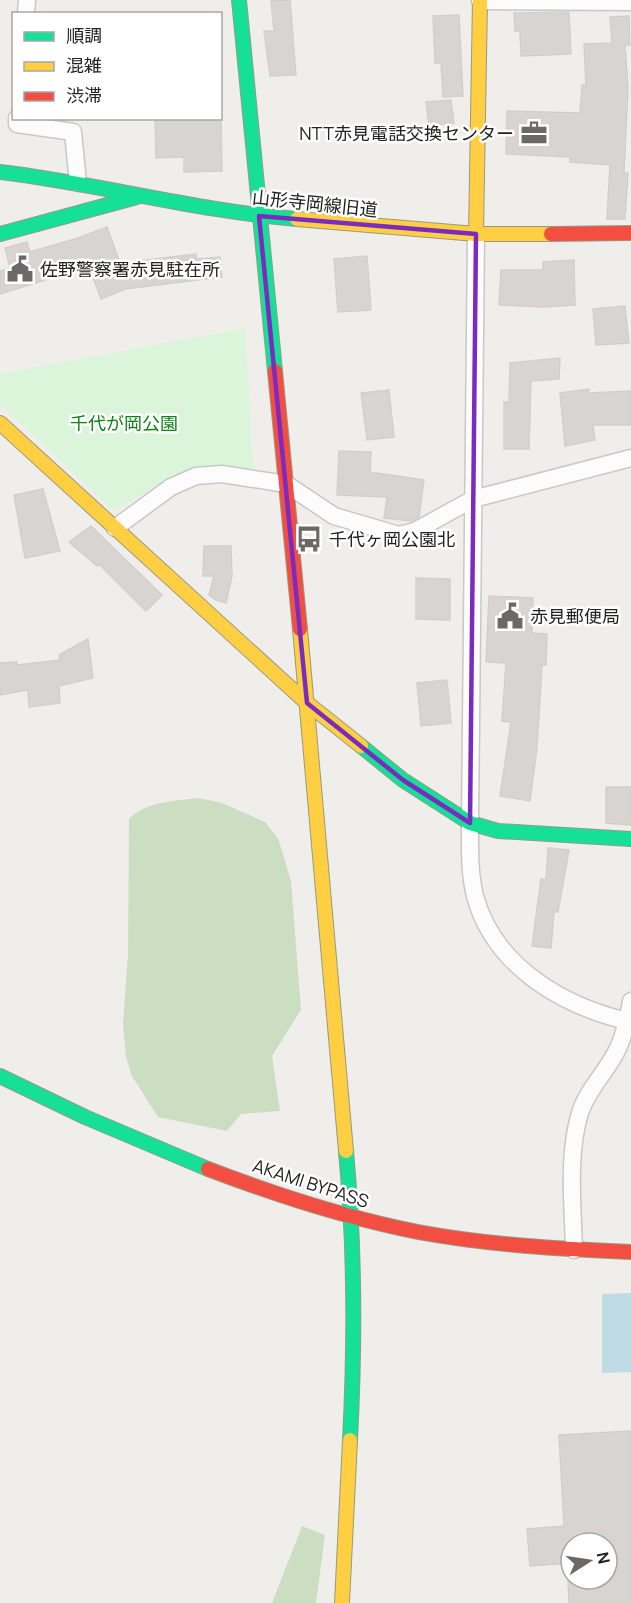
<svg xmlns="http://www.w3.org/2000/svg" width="631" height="1603" viewBox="0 0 631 1603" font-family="Manrope,'Noto Sans JP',sans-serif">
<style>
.forest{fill:#cbdec1}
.park{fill:#daf5da}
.water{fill:#bfdbe3}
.building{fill:#d7d4d2;stroke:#d3d0cc;stroke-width:1.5}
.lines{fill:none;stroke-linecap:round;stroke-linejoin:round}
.street-casing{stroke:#c9c8c7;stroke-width:19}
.fast-casing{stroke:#999a82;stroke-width:16}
.slow-casing{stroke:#999a82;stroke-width:16}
.jam-casing{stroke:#999a82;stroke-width:16}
.street{stroke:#fdfcfc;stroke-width:16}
.fast{stroke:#16e098;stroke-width:14}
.slow{stroke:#ffcf43;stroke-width:14}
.jam{stroke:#f24e42;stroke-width:14}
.marked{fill:none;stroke:#7b2cbf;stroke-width:4.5;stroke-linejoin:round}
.labels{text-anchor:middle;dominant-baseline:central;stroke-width:5;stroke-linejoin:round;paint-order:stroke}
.poi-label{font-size:18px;fill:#222;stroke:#fff;text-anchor:start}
.street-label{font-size:18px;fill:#222;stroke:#fff}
.park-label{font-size:18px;fill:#0c8416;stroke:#fff}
</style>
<rect width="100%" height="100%" fill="#f0eeeb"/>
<!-- forest -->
<path class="forest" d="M199,798l23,5 43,19 13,16 13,43 10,129 -29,46 8,55 -39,3 -14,17 -69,-14 -26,-41 -6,-19 -3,-34 5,-69 1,-135c17,-18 47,-18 70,-21z
M302,1526l23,9 -9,68h-44z"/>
<!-- park -->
<path class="park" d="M245,328l8,141 -47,-3 -36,12 -56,33 -114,-107v-30z"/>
<!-- water -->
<path class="water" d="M631,1293v79l-29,1v-79z"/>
<!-- building -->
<path class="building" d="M290,0l6,75 -26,1 -6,-45h10l-3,-30z
M569,12l2,42 -50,2 -1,-25h-5l-1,-18z
M459,15l4,81 -20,1 -2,-34h-6l-2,-47z
M629,16l1,29h-5l3,43 -4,84 4,1 -3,46h-18l3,-54 -40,-3v-5l-64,-3 1,-43 73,2 2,-28h4l-2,-41 28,-1 -2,-26z
M451,100l3,23 -25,3 -3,-24z
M155,118h66l1,53 -38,1v-15l-28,1z
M107,227l13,36 76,-9v5l24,-2 2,20 -97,12 -24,10 -11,-29 -35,7 -55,17v-23l10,-3 -5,-20 22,-6 3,10 48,-14z
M367,256l4,54 -33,2 -4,-53z
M574,260l1,45 -31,2 -45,-2 2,-35h42v-8z
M625,306l4,37 -33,2 -3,-36z
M560,358l-1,21 -28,2 -2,68h-25v-47h5l1,-39z
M589,389v4l42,-2v34h-38l2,15 -30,6 -5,-53z
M389,390l5,47 -27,3 -6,-47z
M339,451l32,1 -1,20 54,8 -5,37 -8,4 -27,-3 3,-21 -50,-2z
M43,489l17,62 -35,7 -11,-63z
M91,526l71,69 -16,16 -47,-47 -2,2 -28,-24z
M204,546h27l1,30 -6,27 -10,-3 -7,-5 5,-19h-11z
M416,578l34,1v41l-34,-1z
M489,596l44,2 -1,35 15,1 -1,31h-4l-5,83 -7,53 -30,-5 11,-74 -9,-1 4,-58 -20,-1z
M88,639l5,39 -34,8 1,17 -31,4 -1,-17 -28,5v-32l17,-1v3l43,-5 -1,-5z
M447,680l4,43 -30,3 -4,-43z
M606,787h25v38l-25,-2z
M548,848l21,2 -11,62h-4l-3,36 -19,-2 9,-67 5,1z
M631,1431v172h-62l-1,-24h39v-36h-36v20l-41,3 -3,-37 37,-3 -5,-91z"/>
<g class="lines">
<!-- street casing -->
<g class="street-casing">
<path id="street" d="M480,1l151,1
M26,14l1,-14
M17,118v6l56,8 5,51
M476,234l-6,589c0,24 -1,49 5,73 19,71 89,111 156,126
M115,528l56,-41 25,-11 26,-2 64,10 48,32 65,19 16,-4 58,-32 158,-41
M574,1250c-1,-44 -7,-95 6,-137 6,-21 25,-40 35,-59 9,-16 13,-35 16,-53"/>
</g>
<!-- fast casing -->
<g class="fast-casing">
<path id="fast" d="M239,0l36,371
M0,172c100,12 197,39 297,47
M0,234l137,-37
M361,746l42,34 67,43 28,8 133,8
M0,1076l85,41 123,52
M346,1151c9,97 9,193 4,289"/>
</g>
<!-- slow casing -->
<g class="slow-casing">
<path id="slow" d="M297,219l179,15h75
M476,234l4,-234
M0,423l307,280 54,43
M300,629l46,522
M342,1603l8,-163"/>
</g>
<!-- jam casing -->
<g class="jam-casing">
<path id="jam" d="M551,234l80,-1
M275,371l25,258
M208,1169c68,26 139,49 210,63 70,13 142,17 213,20"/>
</g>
<!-- street -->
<use href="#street" class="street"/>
<!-- fast -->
<use href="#fast" class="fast"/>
<!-- slow -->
<use href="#slow" class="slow"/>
<!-- jam -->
<use href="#jam" class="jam"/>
</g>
<!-- marked area -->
<path class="marked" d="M259,216l217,18 -6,589 -67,-43 -96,-77z"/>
<!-- icons -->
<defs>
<g id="office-bare" transform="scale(2.07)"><path d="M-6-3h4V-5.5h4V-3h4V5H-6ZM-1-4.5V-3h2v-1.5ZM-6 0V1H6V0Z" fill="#6a6968" stroke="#fff" stroke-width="2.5" paint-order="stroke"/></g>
<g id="civic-bare" transform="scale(2.07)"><path d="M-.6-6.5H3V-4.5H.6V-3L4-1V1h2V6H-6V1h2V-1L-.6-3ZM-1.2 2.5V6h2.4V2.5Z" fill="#6a6968" stroke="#fff" stroke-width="2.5" paint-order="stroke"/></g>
<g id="bus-bare" transform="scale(2.07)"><path d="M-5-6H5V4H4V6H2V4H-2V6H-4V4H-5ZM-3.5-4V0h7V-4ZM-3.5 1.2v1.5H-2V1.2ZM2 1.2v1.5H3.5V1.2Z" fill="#6a6968" stroke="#fff" stroke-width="2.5" paint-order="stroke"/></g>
</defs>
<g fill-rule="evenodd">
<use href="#office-bare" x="534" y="133"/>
<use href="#civic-bare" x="20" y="269"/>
<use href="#bus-bare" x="309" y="539"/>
<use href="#civic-bare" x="510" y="616"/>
</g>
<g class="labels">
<!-- poi labels -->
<g class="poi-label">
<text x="514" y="133" text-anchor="end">NTT赤見電話交換センター</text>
<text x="40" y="269">佐野警察署赤見駐在所</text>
<text x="329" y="539">千代ヶ岡公園北</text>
<text x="530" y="616">赤見郵便局</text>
</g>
<!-- street labels -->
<g class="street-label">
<text transform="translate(315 203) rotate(6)">山形寺岡線旧道</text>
<text transform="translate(311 1183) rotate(18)">AKAMI BYPASS</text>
</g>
<!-- park labels -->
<g class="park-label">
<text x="124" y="423">千代が岡公園</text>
</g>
</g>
<!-- legend -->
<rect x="12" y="12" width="210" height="108" fill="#ffffff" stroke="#a7a7a7" stroke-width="1.5"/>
<rect x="24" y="32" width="30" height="9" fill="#16e098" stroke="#a7a7a7" stroke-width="1.5"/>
<text x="66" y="42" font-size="18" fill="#222222">順調</text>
<rect x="24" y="62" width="30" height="9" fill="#ffcf43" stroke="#a7a7a7" stroke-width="1.5"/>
<text x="66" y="72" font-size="18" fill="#222222">混雑</text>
<rect x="24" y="92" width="30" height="9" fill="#f24e42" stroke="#a7a7a7" stroke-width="1.5"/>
<text x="66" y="102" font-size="18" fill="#222222">渋滞</text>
<!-- north arrow -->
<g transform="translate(589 1561) rotate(78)"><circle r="28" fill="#ffffff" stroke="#a7a7a7" stroke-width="1.5"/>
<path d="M0-4.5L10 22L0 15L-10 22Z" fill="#6a6968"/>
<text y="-9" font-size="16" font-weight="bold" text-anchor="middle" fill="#222222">N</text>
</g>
</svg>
